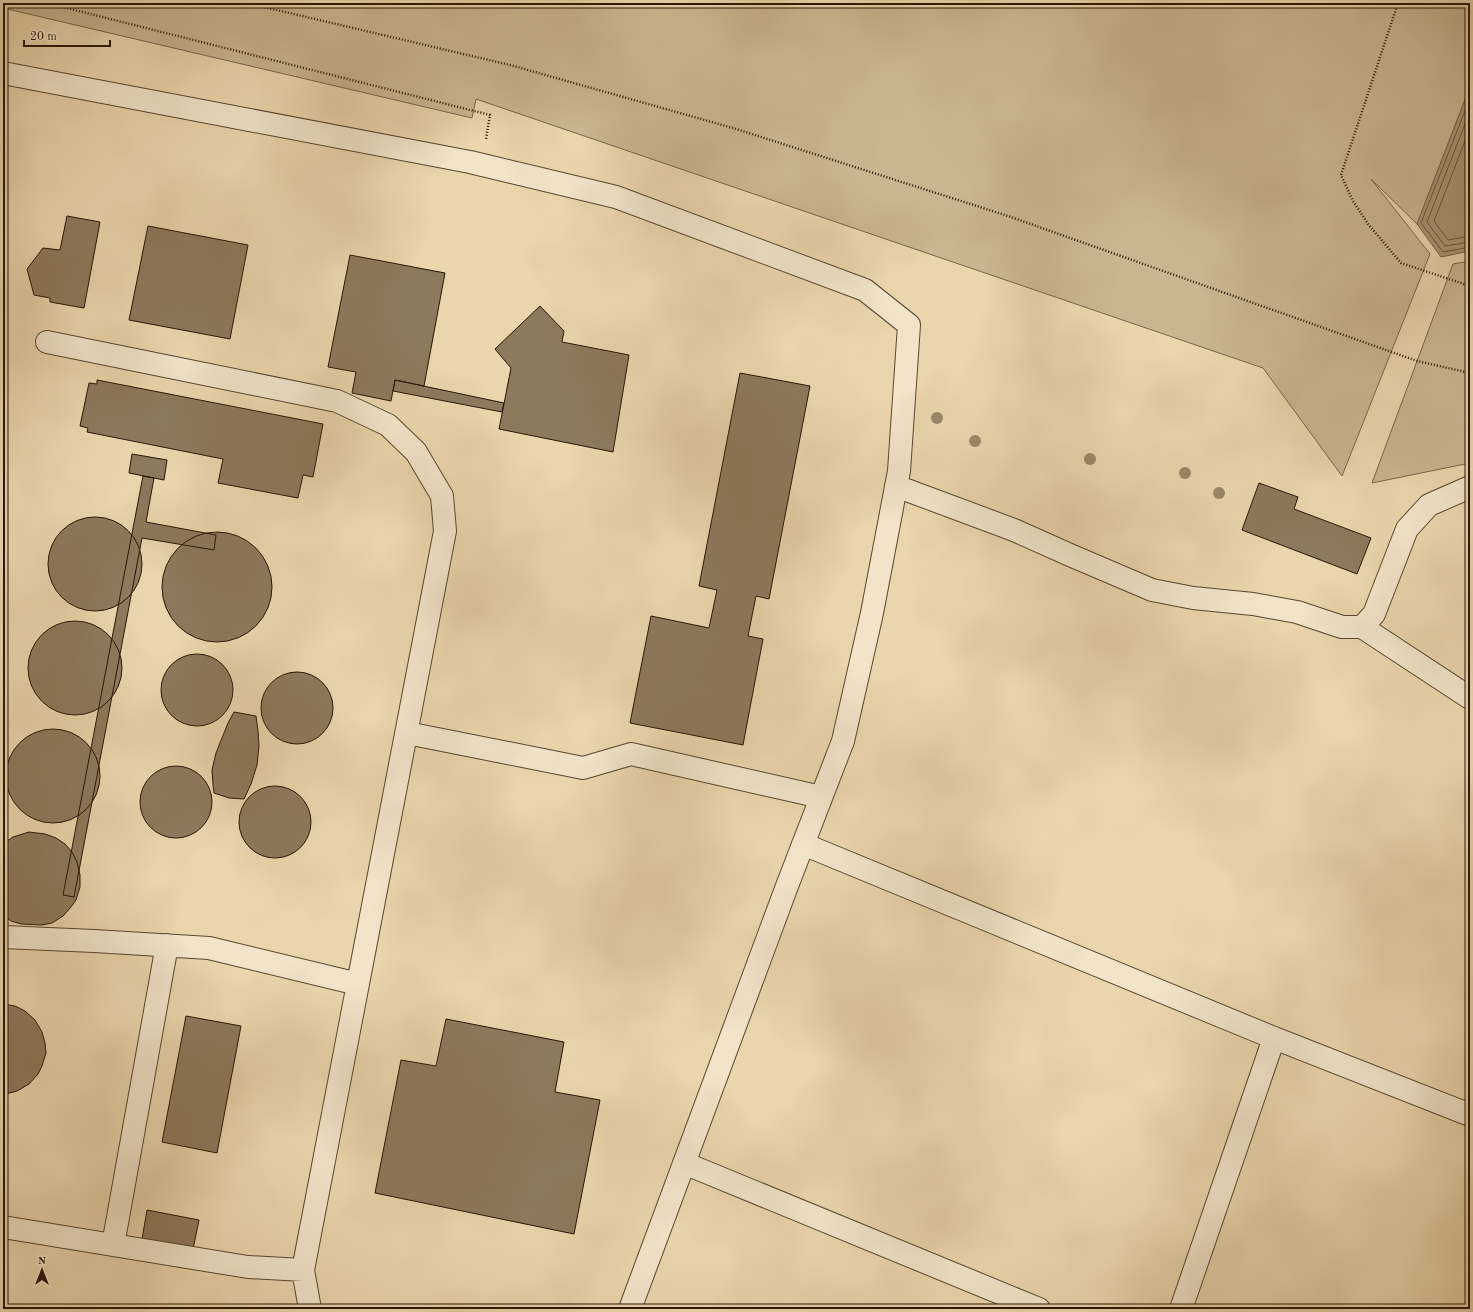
<svg xmlns="http://www.w3.org/2000/svg" width="1473" height="1312" viewBox="0 0 1473 1312" font-family="'Old Standard TT',serif">
<style>
.green{fill:#c9b590;stroke:#78664a}
.water{fill:#a89473;stroke:#756247}
.lines{fill:none;stroke-linecap:round;stroke-linejoin:round}
.shore{stroke:#68553c;stroke-width:1}
.building{fill:#8d795c;stroke:#281605}
.minor-casing{stroke:#58462f;stroke-width:24}
.path{stroke:#281605;stroke-width:2.5;stroke-dasharray:1 2;stroke-linecap:butt}
.minor{stroke:#f1e4c9;stroke-width:22}
.tree{fill:#9a8667}
</style>
<rect width="100%" height="100%" fill="#ead5ac"/>
<filter id="stains"><feTurbulence type="fractalNoise" baseFrequency=".005" numOctaves="4"/><feColorMatrix values="0 0 0 0 .2 0 0 0 0 .09 0 0 0 0 .02 0 0 0 .5 -.17"/></filter>
<radialGradient id="worn" r=".72"><stop offset=".6" stop-color="#630" stop-opacity="0"/><stop offset="1" stop-color="#630" stop-opacity=".3"/></radialGradient>
<!-- green -->
<path class="green" d="M3,3h1467v84l-53,137 -46,-45 59,75 -88,222 -79,-108 -787,-269 -4,19 -469,-110z
M1470,261v202l-98,20 81,-219z"/>
<!-- water -->
<path class="water" d="M1470,87v164l-29,6 -24,-33z"/>
<g class="lines">
<!-- shore -->
<path class="shore" d="M1470,98l-49,125 22,29 27,-5
M1470,111l-43,111 18,24 25,-4
M1470,128l-36,93 14,19 22,-4"/>
</g>
<!-- building -->
<path class="building" d="M67,216l33,6 -16,86 -34,-6v-4l-16,-3 -7,-26 16,-21 17,2z
M148,226l100,19 -18,94 -101,-19z
M350,255l95,18 -21,113 -29,-6 -4,21 -39,-8 4,-21 -28,-5z
M540,306l24,25 -2,11 67,13 -16,97 -114,-23 12,-61 -16,-19z
M740,373l70,13 -41,213 -13,-3 -8,40 15,3 -20,106 -113,-22 21,-107 58,12 8,-38 -18,-4z
M97,380l226,44 -10,53 -10,-2 -5,23 -80,-15 5,-24 -136,-27 1,-4 -8,-2 9,-43 8,1z
M395,380l109,23 -2,9 -109,-21z
M132,454l35,6 -3,20 -35,-7z
M143,476l11,2 -8,44 70,13 -2,15 -72,-12 -68,359 -11,-2z
M1259,483l39,14 -4,12 77,29 -14,36 -115,-44z
M48 564a47 47 0 1 1 94 0a47 47 0 1 1-94 0Z
M162 587a55 55 0 1 1 110 0a55 55 0 1 1-110 0Z
M28 668a47 47 0 1 1 94 0a47 47 0 1 1-94 0Z
M161 690a36 36 0 1 1 72 0a36 36 0 1 1-72 0Z
M261 708a36 36 0 1 1 72 0a36 36 0 1 1-72 0Z
M234,712l22,4 2,15 1,15 -2,19 -6,19 -7,15 -15,-1 -15,-5 -1,-8 -1,-15 4,-17 12,-30z
M6 776a47 47 0 1 1 94 0a47 47 0 1 1-94 0Z
M140 802a36 36 0 1 1 72 0a36 36 0 1 1-72 0Z
M239 822a36 36 0 1 1 72 0a36 36 0 1 1-72 0Z
M29,832l16,2 11,4 9,6 7,8 5,10 3,13v12l-4,13 -5,7 -8,9 -11,7 -10,2 -21,-1 -10,-3 -8,-6v-71l10,-7z
M3,1004l12,2 10,5 10,9 7,12 3,11 1,10 -4,13 -4,8 -9,10 -12,7 -11,3h-3z
M186,1016l55,10 -24,127 -55,-11z
M446,1019l118,23 -9,50 45,8 -26,134 -199,-41 26,-133 35,6z
M147,1210l52,10 -6,29 -51,-10z
M3,1287l3,19v3h-3z"/>
<g class="lines">
<!-- minor casing -->
<g class="minor-casing">
<path id="minor" d="M3,73l467,89 146,35 249,93 44,35 -10,146 -27,142 -29,128 -56,145 -157,423
M47,342l290,59 51,24 28,27 26,44 3,35 -142,739 7,39
M896,486l118,44 56,25 82,35 41,8 60,6 44,8 45,15h20l12,-13 33,-85 22,-24 41,-18
M1362,627l108,71
M407,733l176,35 48,-14 190,43
M803,844l471,194
M3,937l91,4 115,7 149,36
M684,1163l355,146
M3,1227l245,40 55,3
M113,1245l54,-300
M1181,1309l93,-271 196,77"/>
</g>
<!-- path -->
<path class="path" d="M47,3l443,112 -4,24
M247,3l263,62 223,63 275,88 409,145 53,12
M1398,3l-57,172 12,26 15,23 33,39 69,23"/>
<!-- minor -->
<use href="#minor" class="minor"/>
</g>
<!-- trees -->
<g class="tree">
<circle cx="937" cy="418" r="6"/>
<circle cx="975" cy="441" r="6"/>
<circle cx="1090" cy="459" r="6"/>
<circle cx="1185" cy="473" r="6"/>
<circle cx="1219" cy="493" r="6"/>
</g>
<!-- margin -->
<rect width="1473" height="1312" fill="none" stroke="#ead5ac" stroke-width="16"/>
<rect x="4" y="4" width="1465" height="1304" fill="none" stroke="#281605" stroke-width="2"/>
<rect x="8" y="8" width="1457" height="1296" fill="none" stroke="#281605"/>
<!-- north arrow -->
<g transform="translate(42 1270)" stroke="#f1e4c9" stroke-width="3" paint-order="stroke">
<path d="M0-3L7 15L0 10L-7 15Z" fill="#281605"/>
<text y="-6" font-size="11" font-weight="bold" text-anchor="middle" fill="#281605">N</text>
</g>
<!-- scale -->
<path d="M24 40v6h86v-6" fill="none" stroke="#281605" stroke-width="2"/>
<text x="30" y="40" font-size="12" fill="#281605" stroke="#f1e4c9" stroke-width="3" paint-order="stroke">20 m</text>
<rect width="100%" height="100%" filter="url(#stains)"/>
<rect width="100%" height="100%" fill="url(#worn)"/>
</svg>
